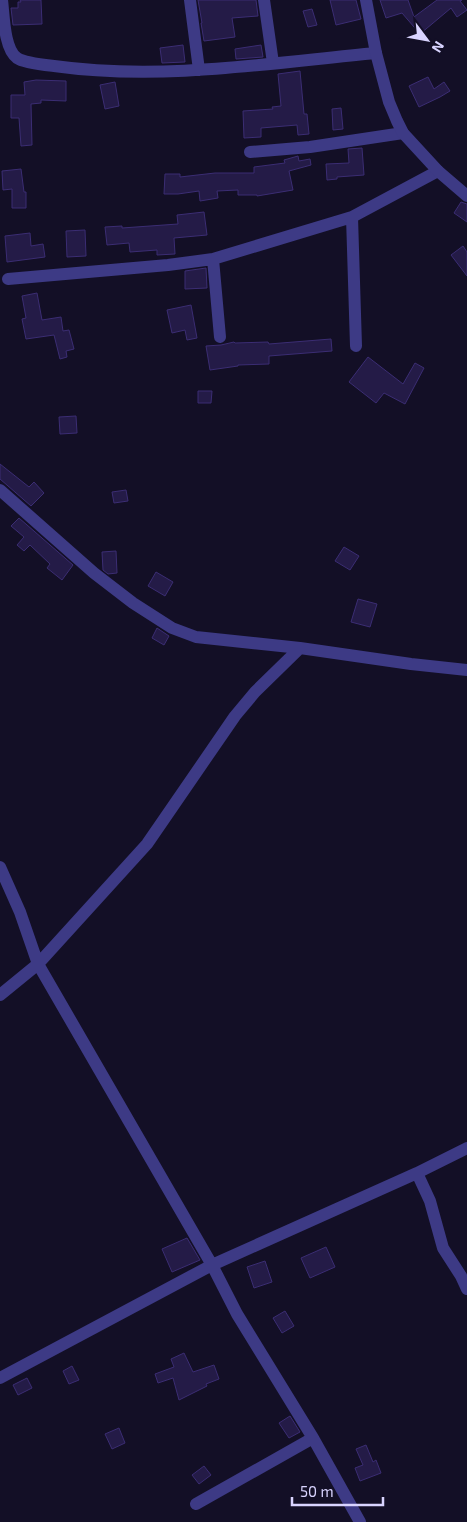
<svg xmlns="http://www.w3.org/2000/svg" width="467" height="1522" viewBox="0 0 467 1522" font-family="'Exo 2',sans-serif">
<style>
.building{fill:#241b47;stroke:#3b2d73}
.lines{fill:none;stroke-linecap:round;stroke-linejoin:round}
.minor{stroke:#3d3a85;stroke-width:12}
.tertiary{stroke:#3d3a85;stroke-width:12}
</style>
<rect width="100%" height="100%" fill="#130f26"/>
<!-- building -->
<path class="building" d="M20,0h21l1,24 -29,1 -2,-17h7v-6h3z
M198,0h58l2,16 -26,2 3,19 -31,4 -3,-18h1z
M330,0h26l5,19 -25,6z
M380,0h28l6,17 23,-17h25l-2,1 7,9 -10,7 -6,-9 -31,26 -18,-21 -16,5z
M312,9l5,16 -9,2 -5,-16z
M183,45l2,17 -23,1 -2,-15z
M261,45l2,12 -27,2 -1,-10z
M300,71l4,43h3l2,20 -11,1 -1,-10 -36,3v9l-17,1 -1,-27 30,-2 -1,-2 9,-1 -3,-32z
M428,77l6,12 10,-7 6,9 -10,6 -21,10 -10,-21z
M36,80l30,1v20l-25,-1v3l-10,1 1,41 -11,1 -2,-28h-8v-23h14l-1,-13z
M115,82l4,24 -14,3 -5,-24z
M341,108l2,21 -10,1 -1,-21z
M362,148l2,27 -27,2v2l-10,1 -1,-16 23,-1 -1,-14z
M298,156l1,5 11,-2 1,6 -22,6 4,19 -36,6v-1h-19v-5l-21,1 1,7 -18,3 -1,-10 -21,3h-14l1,-20h15v3l35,-4h39v-6l31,-4 -1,-3z
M21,169l3,23h2v16h-14v-19l-9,1 -1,-19z
M461,202l6,2v18l-13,-9z
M204,212l3,23 -33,3 1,16 -18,1v-5l-27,2 -1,-9 -22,2 -2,-18 17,-1v2l56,-4 -1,-9z
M85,230l1,26 -19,1 -1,-26z
M30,233l1,13 12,-2 2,13 -38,5 -2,-26z
M463,246l4,6v24l-16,-21z
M206,268l1,20 -22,1v-18z
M37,293l5,27 19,-3 2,14 6,-1 5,19 -8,2 1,6 -7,2 -6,-24 -28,4 -4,-20 4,-1 -4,-22z
M191,305l6,33 -10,2 -2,-10 -13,3 -5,-23z
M331,339l1,12 -63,5v8l-31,1v1l-28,4 -4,-24 15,-1 13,-3 1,1 33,-1 1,2z
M368,357l35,27 12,-21 9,5 -19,36 -21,-11 -8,10 -27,-21z
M198,391h14l-1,12h-13z
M76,416l1,17 -17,1 -1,-17z
M0,464l29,23 5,-5 10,11 -13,13 -31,-27z
M126,490l2,11 -14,2 -2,-11z
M19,518l54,47 -11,15 -15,-12 3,-4 -20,-19 -6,6 -7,-6 7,-8 -13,-11z
M344,547l15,9 -9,14 -15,-9z
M116,551l1,22 -9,1 -5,-4 -1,-18z
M156,572l17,10 -8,14 -17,-10z
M358,599l19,5 -7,23 -19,-5z
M157,628l12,8 -5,9 -12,-7z
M187,1238l13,22 -28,12 -10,-23z
M326,1247l9,20 -25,11 -9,-20z
M265,1261l7,21 -18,6 -7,-21z
M285,1311l9,15 -12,7 -9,-15z
M184,1353l9,19 21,-7 5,14 -13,5 1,2 -28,14 -6,-22 -15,5 -3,-9 19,-7 -3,-8z
M72,1366l7,14 -10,4 -6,-13z
M27,1378l5,10 -14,7 -5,-10z
M290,1416l10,16 -11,6 -10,-15z
M119,1428l6,15 -13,6 -7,-15z
M366,1445l7,17 3,-2 5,13 -21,8 -5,-13 8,-3 -7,-16z
M204,1466l7,9 -12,9 -7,-9z"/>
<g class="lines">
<!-- minor -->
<path class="minor" d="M2,0c2,15 2,49 15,58 7,5 28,7 37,8 107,15 216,-3 322,-13
M190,0l9,70
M264,0l9,63
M250,152l60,-5 93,-14
M352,217l4,129
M213,259l7,78
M8,279l160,-14 45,-6 139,-42 86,-46
M0,490l94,83 39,30 39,25 24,9 104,11 111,16 56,6
M0,867l20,45 18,52 174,301 25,49 76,124 47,84
M0,995l38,-31 109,-120 88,-128 20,-24 45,-44
M417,1173l13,28 13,47 18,28 6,13
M0,1378l212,-113 205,-92 50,-25
M196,1504l117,-66"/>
<!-- tertiary -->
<path class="tertiary" d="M366,0l10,53 13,49 8,19 6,12 35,38 29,25"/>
</g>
<!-- north arrow -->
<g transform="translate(427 40) rotate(122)" stroke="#130f26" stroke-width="4" paint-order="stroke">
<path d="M0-4L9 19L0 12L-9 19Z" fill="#d9d4ff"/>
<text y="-8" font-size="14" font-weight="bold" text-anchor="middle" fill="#d9d4ff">N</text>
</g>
<!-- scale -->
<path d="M292 1497v8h91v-8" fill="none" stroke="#d9d4ff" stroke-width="2.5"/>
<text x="300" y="1497" font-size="15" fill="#d9d4ff" stroke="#130f26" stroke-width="4" paint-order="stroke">50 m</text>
</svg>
